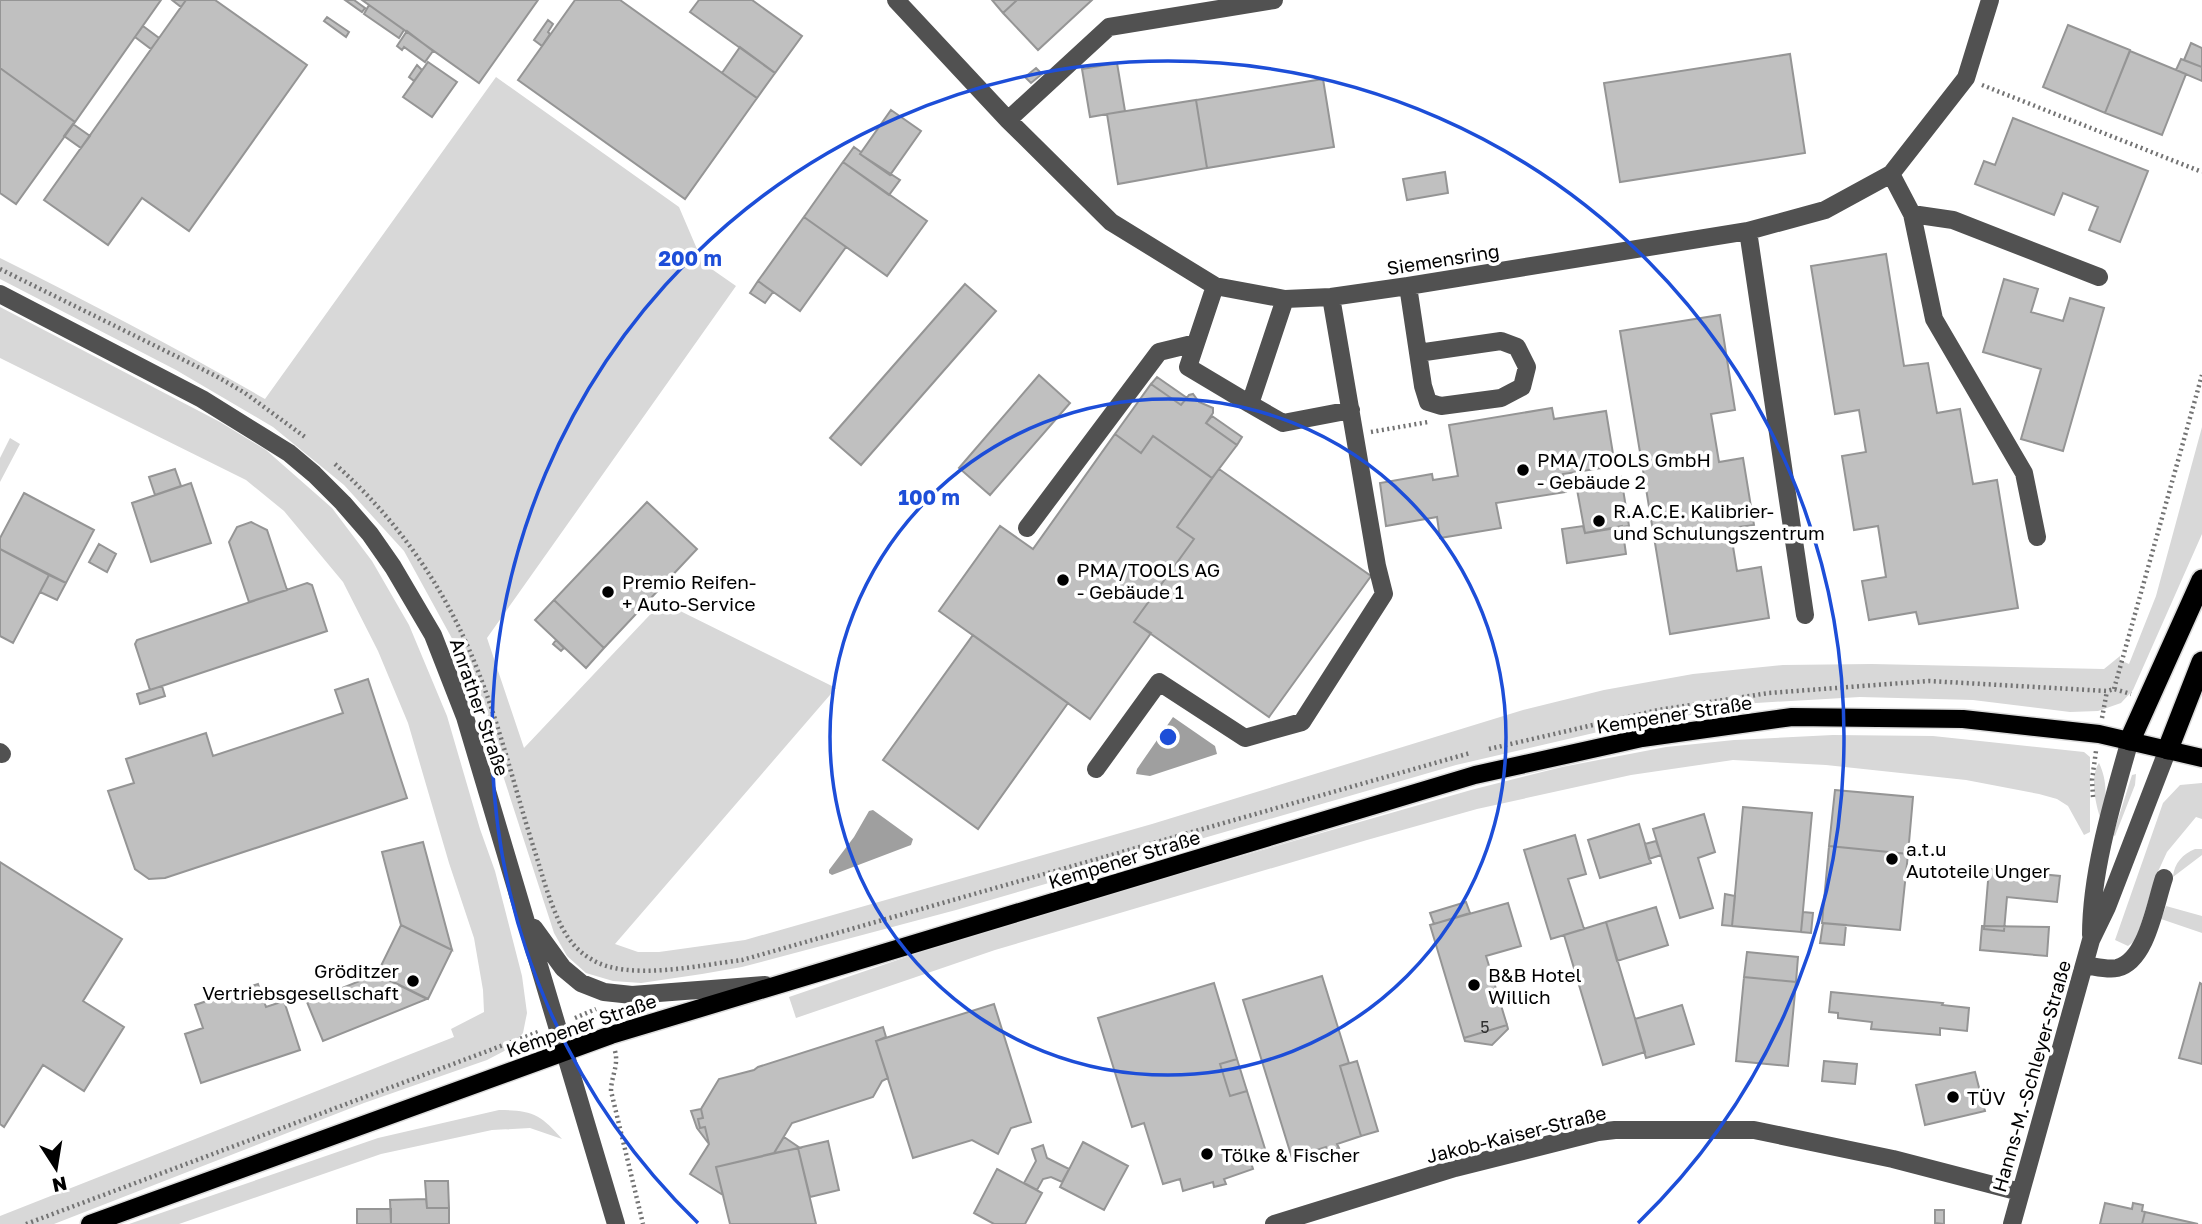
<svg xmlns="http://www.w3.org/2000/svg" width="2202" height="1224" viewBox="0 0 2202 1224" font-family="'Golos Text',sans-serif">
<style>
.green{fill:#d8d8d8}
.water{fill:#9f9f9f}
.building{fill:#c0c0c0;stroke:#959595;stroke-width:2}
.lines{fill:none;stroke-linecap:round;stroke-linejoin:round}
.major-casing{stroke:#dbdbdb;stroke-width:21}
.highway-casing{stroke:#dbdbdb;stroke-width:24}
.path{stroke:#737373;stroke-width:4.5;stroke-dasharray:2 3.5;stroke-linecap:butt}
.minor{stroke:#515151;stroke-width:18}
.major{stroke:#000;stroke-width:18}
.highway{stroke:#000;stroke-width:21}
.ring{fill:none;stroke:#1d4ed8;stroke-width:3.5}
.poi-dot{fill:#000;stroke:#fff;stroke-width:2.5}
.labels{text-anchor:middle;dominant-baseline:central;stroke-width:7;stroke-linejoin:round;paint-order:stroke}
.number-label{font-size:16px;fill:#303030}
.street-label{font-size:19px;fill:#000;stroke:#fff}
.poi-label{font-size:19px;fill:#000;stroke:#fff;text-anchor:start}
.centre{fill:#1d4ed8;stroke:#fff;stroke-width:3.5}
.ring-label{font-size:21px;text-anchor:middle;font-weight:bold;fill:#1d4ed8;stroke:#fff;stroke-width:7;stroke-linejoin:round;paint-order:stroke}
</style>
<rect width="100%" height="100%" fill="#fff"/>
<!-- green -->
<path class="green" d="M496,77l183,130 24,56 33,23 -249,352 37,110 138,-146 174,86 -221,256 23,8h21l86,-12 407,-116 371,-114 81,-20 89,-16 90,-9 89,-1 232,5 16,-13v4l9,4 27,-68 46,-169v107l-69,156 -12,13 -23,8 -28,1 -97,-12 -113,-3 -104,6 -158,29 -142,33 -500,145 -214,57 -40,7 -61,9 -28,-2 -27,-8 -19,-17 -13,-23 -68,-210 -31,-79 -51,-93 -60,-66 -71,-58 -97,-57 -176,-91v-21c90,45 179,91 265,141z
M0,307l220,115 46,28 66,58 40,53 37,64 38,91 33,113 15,42 27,105 5,37 -4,20 -13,15 -23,12 -123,43 -310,121h-54v-8l454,-179 -3,-8 33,-17 -1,-22 -9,-52 -25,-75 -41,-140 -30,-72 -35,-69 -59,-71 -38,-31 -246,-122z
M10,438l10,6 -20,38v-24z
M1833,735l100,1 151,16 6,5v75l-6,3 -16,-29 -11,-7 -18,-5 -73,-14 -140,-15 -93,-5 -102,15 -154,34 -110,31 -372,110 -199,68 -7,-21 173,-59 147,-44 362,-104 91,-23 104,-20 68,-7z
M2099,763c8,16 9,38 1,54 -5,-15 -10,-41 -1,-54z
M2136,774l-1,11 -20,51 -2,-1 19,-60z
M2202,783v36l-6,-2 -29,35 -11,24 -20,64 -8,6 -13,-6 48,-137 17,-18z
M2195,849h7v6l-29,22c1,-14 10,-23 22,-28z
M2166,906l36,10v17l-41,-14z
M499,1110c32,0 42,4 63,29l-32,-11 -38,2 -111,24 -202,70h-50l249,-86z"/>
<!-- water -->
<path class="water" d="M1173,717l42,29 2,8 -67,22 -14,-2 1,-5z
M873,810l40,29 -2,6 -79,30 -3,-2v-3l25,-33 15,-26z"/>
<!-- building -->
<path class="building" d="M0,0h161l-86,122 -75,-54z
M172,0h14l-5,7z
M186,0h29l92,65 -118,166 -47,-33 -34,47 -64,-45z
M345,0h9l11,8 -3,4z
M362,0h176l-59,83z
M575,0h45l137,98 -72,101 -167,-119z
M699,0h53l50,36 -27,37 -85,-61z
M992,0h25l-14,13z
M1017,0h75l-54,50 -35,-37z
M369,5l35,25 -5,8 -35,-24z
M327,17l22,15 -3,5 -22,-16z
M548,20l5,4 -5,8 2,2 -8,12 -8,-6z
M2068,25l62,25 -25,63 -62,-26z
M143,26l16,12 -8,11 -16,-12z
M407,31l26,20 -8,11 -21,-15 -2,3 -5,-4z
M2191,43l11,5v19l-18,-7z
M740,47l35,26 -18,25 -35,-25z
M2130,51l56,23 -24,61 -57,-22z
M1790,54l15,99 -185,29 -16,-99z
M2181,59l21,8v14l-26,-11z
M428,62l29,20 -25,35 -29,-20z
M1117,63l8,48 -35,6 -8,-48z
M417,65l5,5 -8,11 -5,-4z
M0,68l75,54 -59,82 -16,-11z
M1036,68l6,6 -11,9 -6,-6z
M1323,79l11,68 -127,21 -11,-68z
M1196,100l11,68 -89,16 -11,-70z
M891,110l30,21 -31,44 -30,-21z
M2013,118l135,53 -28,71 -31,-12 9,-23 -35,-14 -9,22 -79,-31 9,-23 11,4z
M73,124l17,12 -9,12 -17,-12z
M854,147l7,5 -1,2 40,26 -11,15 -46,-33z
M843,162l84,59 -40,55 -83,-59z
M1445,172l3,21 -41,7 -4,-21z
M804,217l42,30 -46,64 -42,-30z
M1886,254l18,112 24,-3 9,50 23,-4 13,75 24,-4 21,128 -99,16 -3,-12 -47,8 -7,-39 24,-4 -8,-51 -24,4 -12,-74 24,-4 -7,-42 -24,4 -24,-148z
M2004,279l34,10 -7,23 32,9 7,-23 34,10 -41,143 -42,-12 20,-70 -58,-17z
M758,281l15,11 -8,11 -15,-10z
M965,284l31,27 -135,154 -31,-27z
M1720,315l15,95 -24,4 8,48 24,-4 11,67 -24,3 7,43 24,-4 8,51 -99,16 -50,-303z
M1039,375l31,28 -80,92 -31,-27z
M1157,377l30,21 -6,7 -30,-21z
M1151,384l30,21 8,-10 4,-1 6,8 14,6v5l-7,10 31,22 -25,33 -59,-42 -12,17 -26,-19z
M1552,408l2,11 52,-8 9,55 -52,8 3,18 -70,11 5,25 -61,10 -3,-21 -51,9 -6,-43 52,-9 1,6 25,-4 -9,-51z
M1212,416l30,21 -5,8 -31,-22z
M1115,434l26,19 12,-17 59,42 -35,49 17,12 -60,83 17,11 -61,86 -151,-108 61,-85 33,23z
M175,469l6,17 -26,9 -6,-18z
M1219,469l152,107 -102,141 -135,-95 60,-83 -17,-12z
M1621,477l8,49 -44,7 -9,-49z
M191,483l20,60 -60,19 -19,-59z
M24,493l70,37 -28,53 -66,-34v-11z
M647,502l50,47 -93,99 -50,-48z
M251,522l16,8 20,60 -38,12 -20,-60 8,-15z
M1583,526l2,7 37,-7 4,28 -59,9 -5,-34z
M99,544l17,10 -9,18 -18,-10z
M0,549l49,26 -36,68 -13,-7z
M49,575l17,8 -9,17 -17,-8z
M307,583l5,2 15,46 -177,59 -15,-46 2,-4z
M554,600l50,48 -18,20 -51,-48z
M973,635l95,68 -90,126 -95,-69z
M556,640l8,8 -3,3 -8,-7z
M368,679l39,119 -242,80 -16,1 -14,-10 -27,-78 26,-8 -8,-24 80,-26 7,23 130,-43 -8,-23z
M162,686l3,10 -25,8 -3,-10z
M1835,790l78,7 -5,57 -79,-8z
M1743,807l69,6 -11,119 -69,-6z
M1704,814l11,38 -17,6 15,50 -33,10 -27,-89z
M1639,824l12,39 -51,15 -12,-38z
M1575,835l11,39 -18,5 16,50 -33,10 -27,-89z
M1656,841l5,14 -12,4 -4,-15z
M423,842l29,108 -51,-25 -19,-73z
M1829,846l79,8 -8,76 -78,-7z
M0,862l122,77 -39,62 41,26 -40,64 -41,-26 -39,62 -4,-3z
M1989,869l71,7 -3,26 -50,-5 -3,34 -20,-2z
M1725,894l10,2 -3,30 -10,-1z
M1466,902l4,11 -36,11 -4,-11z
M1508,903l13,43 -35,10 21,69 -43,13 -34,-113z
M1656,907l12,38 -51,16 -11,-39z
M1803,912l10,1 -2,20 -10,-1z
M1606,922l39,130 -42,13 -39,-130z
M1823,923l23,2 -2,20 -24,-2z
M401,925l51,25 -24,49 -51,-25z
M1982,926l67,1 -2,29 -67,-6z
M1747,952l51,5 -2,25 -52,-5z
M377,974l50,25 -104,42 -16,-39z
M1322,976l27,87 -9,3 21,70 -24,8 2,4 -11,4 -2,-5 -34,11 -49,-158z
M1744,977l52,5 -8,84 -52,-5z
M1214,983l23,76 -17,5 10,32 17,-5 19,61 -17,5 4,12 -29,10 2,5 -12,3 -1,-5 -30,9 -3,-12 -17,5 -19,-61 -12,4 -34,-109z
M2200,983l2,1v80l-23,-6z
M258,984l8,23 18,-6 16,49 -99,33 -16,-49 18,-6 -8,-23z
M1831,992l112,11 -1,2 27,3 -2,23 -27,-3v7l-69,-6 1,-7 -34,-4v-5l-9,-1z
M994,1004l37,118 -20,6 -13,26 -26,-14 -59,18 -37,-117z
M1682,1005l12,39 -48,14 -11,-39z
M1507,1025l1,4 -16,16 -27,-4 -1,-3z
M883,1027l3,10 -10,4 12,37 -6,3 -9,16 -81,26 -18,30 -58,14 7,28 -33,-21 19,-30 -4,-17 -5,1 -2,-9 5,-1 -2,-9 18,-30 35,-9 4,-3z
M1237,1059l10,32 -17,5 -10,-32z
M1357,1061l21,70 -17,5 -21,-70z
M1824,1061l33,3 -2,20 -33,-3z
M1975,1072l10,39 -60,14 -9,-40z
M701,1109l2,9 -5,1 2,9 5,-1 4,17 -12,-16 -6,-17z
M784,1137l16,11 -26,5z
M828,1141l11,49 -29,7 -12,-49z
M1083,1142l45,24 -24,44 -44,-23z
M1043,1145l4,13 22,11 -7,13 -11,-5 -8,2 -6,11 -13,-7 12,-22 -4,-12z
M798,1148l18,76h-86l-14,-57z
M997,1169l45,24 -17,31h-31l-20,-11z
M425,1181h23l1,27h-22z
M426,1199l1,9h22v16h-58l-1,-24z
M2105,1203l27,6 1,-6 10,2 -1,6 3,1 -3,12h-42z
M357,1209h34v15h-34z
M1935,1210h9v14l-9,-1z
M2145,1212l53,12h-56z"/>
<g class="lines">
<!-- major casing -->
<g class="major-casing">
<path id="major" d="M90,1224l521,-189 864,-260 167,-37 150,-21 171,2 136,15 103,24"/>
</g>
<!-- highway casing -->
<g class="highway-casing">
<path id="highway" d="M2130,740l72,-160
M2168,749l34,-87"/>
</g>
<!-- path -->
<path class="path" d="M1982,85l220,87
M0,269l216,107 29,17 60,44
M1371,432l57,-10
M335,464c57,51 102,112 133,183 30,68 46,141 69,211 6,20 12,41 21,61 7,16 17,31 33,40 36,23 109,6 151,1l728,-207
M2114,689l88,-314
M2102,718l5,-27
M1489,749l169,-39 111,-17 160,-12 178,10 7,-2 17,5
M2093,797l-1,-17 4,-29
M575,1018l21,-9
M615,1051c4,14 -4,26 -4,40l32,133
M26,1224l515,-193"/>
<!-- minor -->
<path class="minor" d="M896,0l112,120 103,102 104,64 70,13 46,-2 77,-11 340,-55 77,-21 66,-36 75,-96 24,-78
M1008,120l101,-93 165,-27
M1891,174l21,40 22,105 90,154 13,64
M1912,214l41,6 146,57
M1748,231l57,384
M1408,286l15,100 5,16 13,4 60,-8 21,-11 5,-20 -10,-20 -16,-6 -83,12
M0,294l202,105 87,54 25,21 29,29 27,31 23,33 40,68 32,82 151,507
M1196,343l-8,24 62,37 35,-105
M1250,404l33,19 68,-13
M1027,528l132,-176 37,-9 19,-57
M0,752l2,2
M1096,769l63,-87 86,56 57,-16 82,-128 -7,-28 -46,-269
M534,928l29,40 18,15 23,9 28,3 133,-10
M2091,935c0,-63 22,-135 39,-195
M2084,965c10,1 22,5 33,3 30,-7 38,-64 47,-90
M1274,1224l181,-56 143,-36 17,-2h139l139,29 127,33
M2012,1224l79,-284 16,-33 61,-158"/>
<!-- major -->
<use href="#major" class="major"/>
<!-- highway -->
<use href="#highway" class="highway"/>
</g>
<!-- distance rings -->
<g class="ring">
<circle cx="1168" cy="737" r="338"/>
<path d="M698 1223A676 676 0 1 1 1638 1223"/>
</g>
<!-- markers -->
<g class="poi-dot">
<circle cx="1523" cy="470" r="7"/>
<circle cx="1599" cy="521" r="7"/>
<circle cx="1063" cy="580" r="7"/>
<circle cx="608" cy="592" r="7"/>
<circle cx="1892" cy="859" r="7"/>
<circle cx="413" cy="981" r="7"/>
<circle cx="1474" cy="985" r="7"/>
<circle cx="1953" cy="1097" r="7"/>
<circle cx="1207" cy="1154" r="7"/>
</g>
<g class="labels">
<!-- number labels -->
<g class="number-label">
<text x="1485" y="1027">5</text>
</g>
<!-- street labels -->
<g class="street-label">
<text transform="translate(1443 259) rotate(-9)">Siemensring</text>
<text transform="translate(480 707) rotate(71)">Anrather Straße</text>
<text transform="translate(1674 714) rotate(-9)">Kempener Straße</text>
<text transform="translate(1124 859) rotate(-17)">Kempener Straße</text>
<text transform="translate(581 1025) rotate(-19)">Kempener Straße</text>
<text transform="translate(2031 1076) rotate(-74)">Hanns-M.-Schleyer-Straße</text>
<text transform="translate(1516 1134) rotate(-14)">Jakob-Kaiser-Straße</text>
</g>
<!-- poi labels -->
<g class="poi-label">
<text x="1537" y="459">PMA/TOOLS GmbH<tspan x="1537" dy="22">- Gebäude 2</tspan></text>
<text x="1613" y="510">R.A.C.E. Kalibrier-<tspan x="1613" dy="22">und Schulungszentrum</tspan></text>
<text x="1077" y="569">PMA/TOOLS AG<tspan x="1077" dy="22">- Gebäude 1</tspan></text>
<text x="622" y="581">Premio Reifen-<tspan x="622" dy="22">+ Auto-Service</tspan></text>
<text x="1906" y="848">a.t.u<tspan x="1906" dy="22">Autoteile Unger</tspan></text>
<text x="399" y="970" text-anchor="end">Gröditzer<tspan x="399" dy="22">Vertriebsgesellschaft</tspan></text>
<text x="1488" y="974">B&amp;B Hotel<tspan x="1488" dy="22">Willich</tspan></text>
<text x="1967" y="1097">TÜV</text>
<text x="1221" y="1154">Tölke &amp; Fischer</text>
</g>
</g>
<circle cx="1168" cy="737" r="10" class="centre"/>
<g class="ring-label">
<text x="690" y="266">200 m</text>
<text x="929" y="505">100 m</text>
</g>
<!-- north arrow -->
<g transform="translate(56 1168) rotate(168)" stroke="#ffffff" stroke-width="5" paint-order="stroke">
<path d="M0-5L12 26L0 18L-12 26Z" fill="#000000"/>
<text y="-10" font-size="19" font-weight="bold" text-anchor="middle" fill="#000000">N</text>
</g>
</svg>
